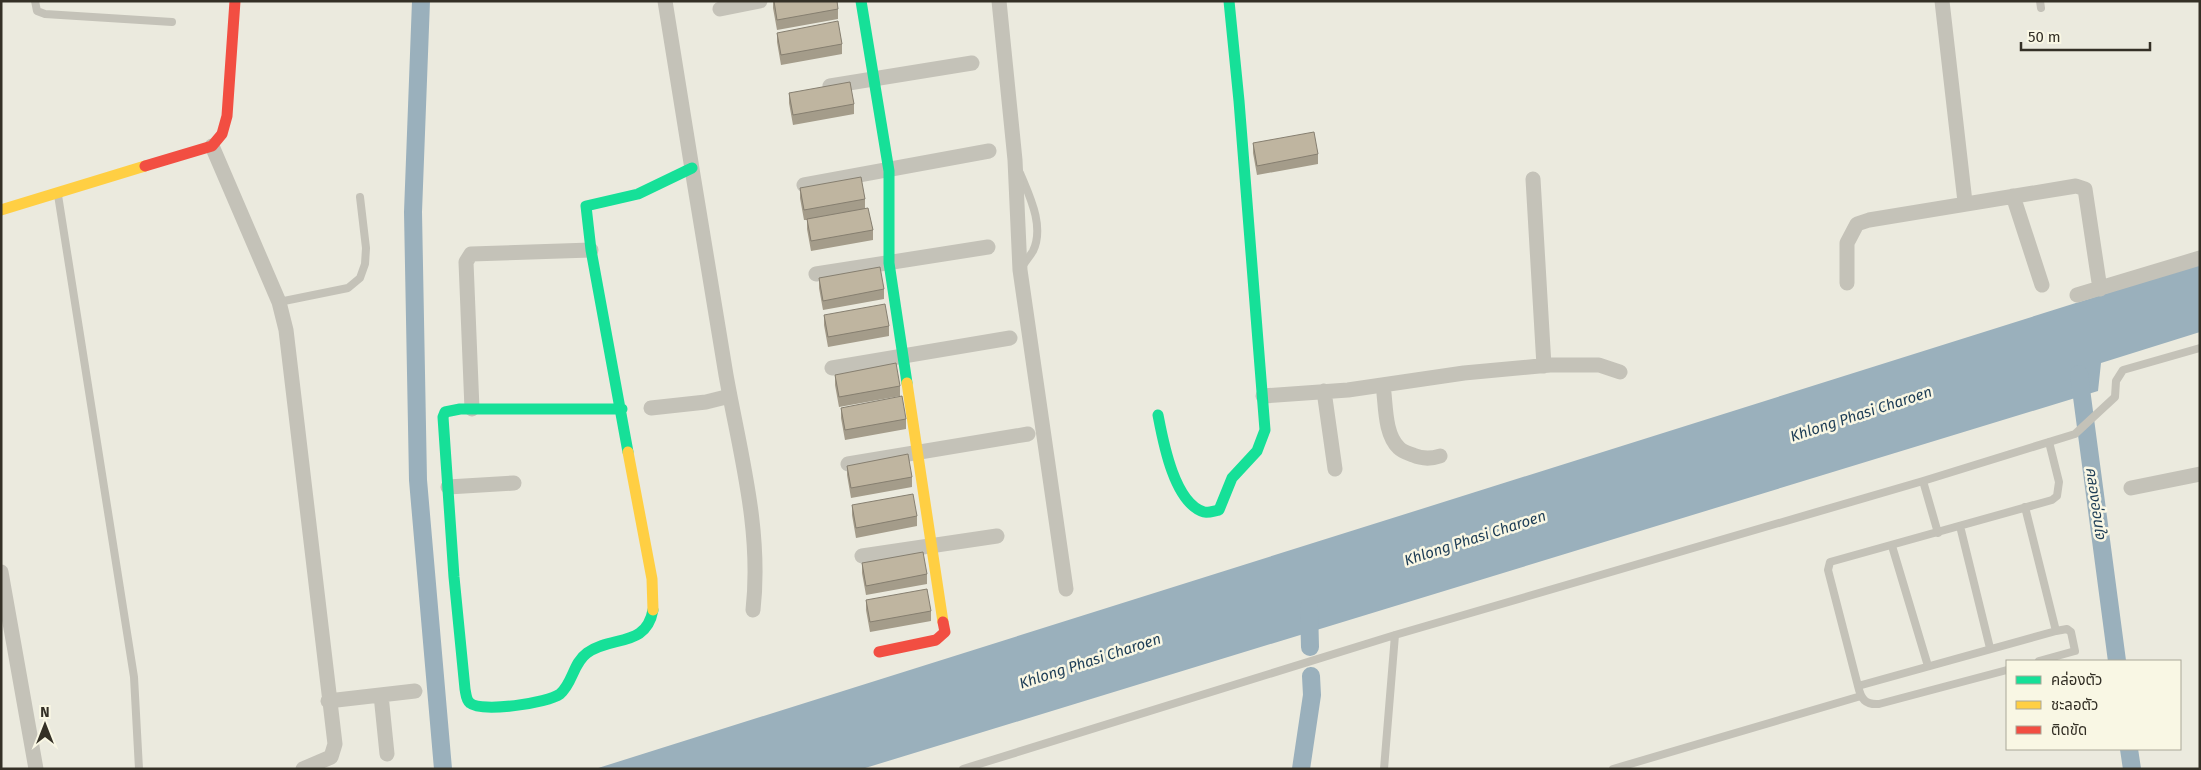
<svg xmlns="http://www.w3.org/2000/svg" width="2201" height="770" viewBox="0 0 2201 770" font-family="'Fira Sans','Noto Sans Thai',sans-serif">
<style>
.water{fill:#9ab0bc}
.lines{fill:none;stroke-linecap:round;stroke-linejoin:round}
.canal{stroke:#9ab0bc;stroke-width:18}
.lane{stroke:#c4c2b8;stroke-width:8}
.street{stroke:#c4c2b8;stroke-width:15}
.fast{stroke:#16e098;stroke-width:11}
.slow{stroke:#ffcf43;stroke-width:11}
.jam{stroke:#f24e42;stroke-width:11}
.wall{fill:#a49c8a}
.building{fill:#bfb5a0;stroke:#867f70}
.labels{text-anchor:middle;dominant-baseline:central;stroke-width:5;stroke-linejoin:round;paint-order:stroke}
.water-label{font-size:15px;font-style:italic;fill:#1c3c55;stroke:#f9f7e4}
</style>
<rect width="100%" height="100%" fill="#ebeade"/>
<!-- water -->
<path class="water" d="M2200,264v68l-99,31 -3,28 -1236,378h-267z"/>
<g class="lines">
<!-- canal -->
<path class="canal" d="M421,1l-8,211 5,268 25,289
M2079,374l38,287
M1309,608l1,39
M2129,749l3,20
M1301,769l11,-74 -1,-19"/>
<!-- lane -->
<path class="lane" d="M35,1l2,10 8,3 127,8
M2040,1l1,7
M1020,173c9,22 25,53 13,78 -3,5 -8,11 -11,16
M58,195l76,482 5,92
M279,302l69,-14 12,-10 5,-14 1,-16 -6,-51
M1923,481l15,52
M2025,507l31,124
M1960,526l30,122
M1892,546l36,120
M2007,670l-128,34c-14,1 -18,-5 -21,-18l198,-55 11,-2 4,3 4,19 -36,10
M1858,686l-30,-116 2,-8 222,-62 5,-4 2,-14 -10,-40
M963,769l432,-134 528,-154 152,-47 40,-37 1,-16 7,-11 77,-22
M1384,769l11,-134
M1613,769l248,-73"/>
<!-- street -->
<path class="street" d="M665,1c20,125 40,249 61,374 14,78 36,155 27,235
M999,1l16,159 5,110 46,319
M1942,1l23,201
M720,9l40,-8
M830,86l142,-23
M212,146l67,156 7,28 49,414 -4,13 -28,12
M1533,179l11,187
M804,185l185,-34
M2013,196l29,89
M816,274l172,-27
M1847,283v-40l10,-19 12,-4 207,-34 9,3 15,100
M2077,295l123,-37
M832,368l178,-30
M1383,385c3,19 1,49 16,63 4,4 9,5 14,7 9,4 18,4 27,1
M1324,391l11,78
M1263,396l85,-6 116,-17 86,-8h49l21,7
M651,408l55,-6 24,-6
M472,409l-6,-147 5,-8 120,-4
M848,464l180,-30
M448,487l66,-4
M2131,488l69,-14
M862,556l135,-20
M1,572l35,197
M381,695l6,59
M328,701l87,-10"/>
<!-- fast -->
<path class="fast" d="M861,1l28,170v92l18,120
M622,409h-162l-15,3 -2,5 11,160 11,112c1,5 1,11 5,14 11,10 78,0 90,-9 13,-11 13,-31 27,-41 25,-18 59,-5 66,-43
M1158,415c5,26 16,88 46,97 4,1 10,-1 15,-2l13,-32 25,-27 8,-21 -26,-329 -10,-100
M628,452l-37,-202 -5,-44 52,-12 54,-26"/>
<!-- slow -->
<path class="slow" d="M1,210l144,-44
M907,383l36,239
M628,452l24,127 1,31"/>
<!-- jam -->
<path class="jam" d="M145,166l67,-20 10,-12 5,-18 8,-115
M879,652l57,-12 9,-8 -2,-10"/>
</g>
<!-- wall -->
<path class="wall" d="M773,1h64l1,8v10l-61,11 -4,-22z
M777,33l65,11v10l-61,11 -4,-23z
M789,93l65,11v10l-61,11 -4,-22z
M1253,143l65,11v10l-61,11 -4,-22z
M800,188l65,11v9l8,22v10l-62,11 -4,-22v-9h-3l-4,-22z
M819,278l65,11v10l-61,11 -4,-22z
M824,315l65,11v10l-61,11 -4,-22z
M835,375l65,11v10l-61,11 -4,-22z
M841,408l65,11v10l-61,11 -4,-22z
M847,466l65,11v10l-61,11 -4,-23z
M852,505l65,11v10l-61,12 -4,-23z
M862,563l65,11v10l-61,11 -4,-22z
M866,600l65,11v10l-61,11 -4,-22z"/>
<!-- building -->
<path class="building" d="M774,1h63l1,8 -61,11z
M838,21l4,23 -61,11 -4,-22z
M850,82l4,22 -61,11 -4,-22z
M1314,132l4,22 -61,12 -4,-23z
M861,177l4,22 -61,11 -4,-22z
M868,208l5,22 -62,11 -4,-22z
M880,267l4,22 -61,12 -4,-23z
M885,304l4,22 -61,11 -4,-22z
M896,363l4,23 -61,11 -4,-22z
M902,396l4,23 -61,11 -4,-22z
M908,454l4,23 -61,11 -4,-22z
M913,494l4,22 -61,12 -4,-23z
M923,552l4,22 -61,12 -4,-23z
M927,589l4,22 -61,11 -4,-22z"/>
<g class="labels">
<!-- water labels -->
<g class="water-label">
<text transform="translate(1861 414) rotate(-18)">Khlong Phasi Charoen</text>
<text transform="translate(2096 503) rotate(82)">คลองอ่อนใจ</text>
<text transform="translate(1475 538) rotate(-18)">Khlong Phasi Charoen</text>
<text transform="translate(1090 661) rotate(-18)">Khlong Phasi Charoen</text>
</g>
</g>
<!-- border -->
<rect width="2201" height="770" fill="none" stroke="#343026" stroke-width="5"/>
<!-- legend -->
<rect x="2006" y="660" width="175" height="90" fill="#f9f7e4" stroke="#aaa798"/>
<rect x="2016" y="676" width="25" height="8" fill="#16e098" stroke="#aaa798"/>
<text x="2051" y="685" font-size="15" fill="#343026">คล่องตัว</text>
<rect x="2016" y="701" width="25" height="8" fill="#ffcf43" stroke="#aaa798"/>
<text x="2051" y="710" font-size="15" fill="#343026">ชะลอตัว</text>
<rect x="2016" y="726" width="25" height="8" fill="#f24e42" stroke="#aaa798"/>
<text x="2051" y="735" font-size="15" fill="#343026">ติดขัด</text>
<!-- north arrow -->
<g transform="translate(45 725)" stroke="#f9f7e4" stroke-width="4" paint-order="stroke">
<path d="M0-4L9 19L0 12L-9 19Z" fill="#343026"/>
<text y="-8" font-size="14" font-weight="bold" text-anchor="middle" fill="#343026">N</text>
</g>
<!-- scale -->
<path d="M2021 42v8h129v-8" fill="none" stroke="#343026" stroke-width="2.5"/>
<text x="2028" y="42" font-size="15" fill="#343026" stroke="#f9f7e4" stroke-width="4" paint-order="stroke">50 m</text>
</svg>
